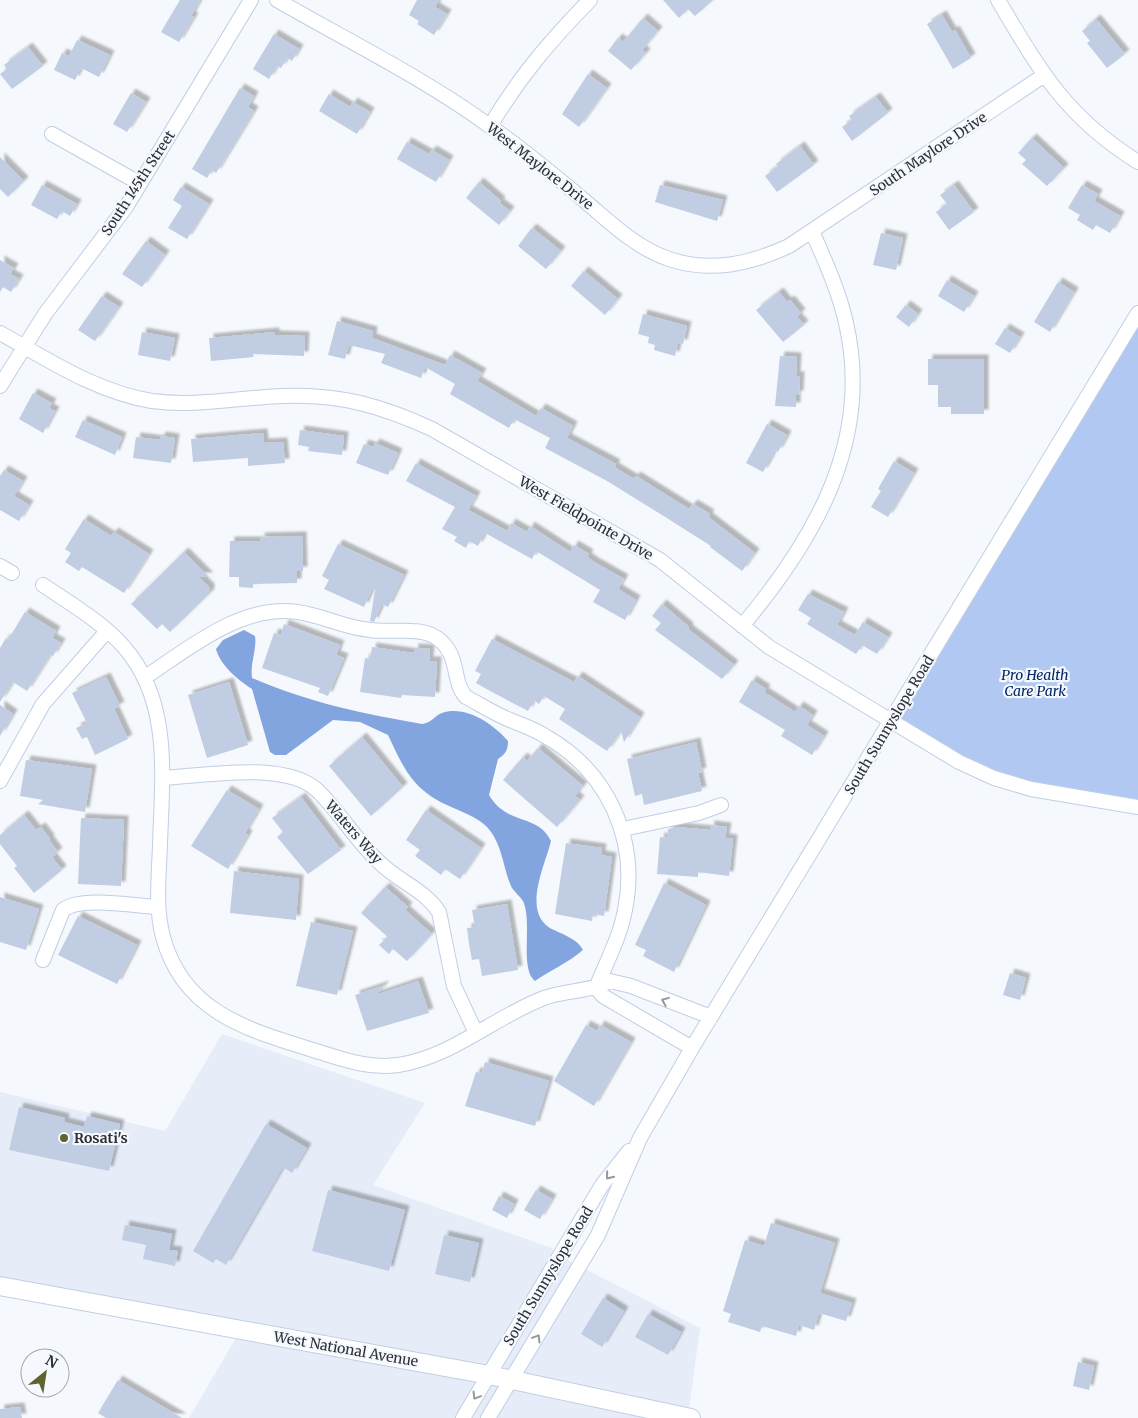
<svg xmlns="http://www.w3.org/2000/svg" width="1138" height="1418" viewBox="0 0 1138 1418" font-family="Merriweather,serif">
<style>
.built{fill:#e6edf9}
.green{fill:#b1c9f2}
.water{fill:#83a5df}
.building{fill:#c0cde3;filter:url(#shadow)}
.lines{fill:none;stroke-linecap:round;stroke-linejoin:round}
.minor-casing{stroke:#c1cee4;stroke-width:16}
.major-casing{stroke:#c1cee4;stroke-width:20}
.minor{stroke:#fff;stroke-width:14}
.major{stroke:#fff;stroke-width:18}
.oneway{stroke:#95989c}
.poi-dot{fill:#606230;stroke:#f5f8fc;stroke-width:2}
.labels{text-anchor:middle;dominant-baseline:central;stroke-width:4.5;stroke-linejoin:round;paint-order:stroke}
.street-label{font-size:14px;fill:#2b3039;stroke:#f5f8fc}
.park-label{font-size:14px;font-style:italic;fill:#012668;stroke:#f5f8fc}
.poi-label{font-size:14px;font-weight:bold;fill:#2b3039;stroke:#f5f8fc;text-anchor:start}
</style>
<defs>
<filter id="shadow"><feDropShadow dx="4.5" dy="-4.5" stdDeviation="1" flood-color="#0004"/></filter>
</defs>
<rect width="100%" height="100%" fill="#f5f8fc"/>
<!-- built -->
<path class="built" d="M222,1034l203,69 -52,82 179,63 8,8 140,72 -12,89 3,1h-502l51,-87 -240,-45v-194l165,39z"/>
<!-- green -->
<path class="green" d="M1138,313v494l-144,-29 -102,-58z"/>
<!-- water -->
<path class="water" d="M244,630l11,6c2,14 -5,27 -3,42 55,24 111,36 170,46 10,-1 12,-8 20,-11 24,-8 51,11 66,28 0,8 -2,13 -10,18l-9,36c18,31 49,18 62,46 -6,25 -31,74 3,89 11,5 24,10 29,20 -15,13 -32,20 -48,31 -16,-12 -2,-59 -12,-80 -3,-5 -9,-9 -12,-15 -8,-19 -9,-43 -24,-59 -9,-10 -28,-16 -40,-22 -35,-16 -44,-38 -59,-70l-28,-13 -27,-2 -47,35h-11l-5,-3 -18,-63c-14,-9 -32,-24 -36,-40l7,-9z"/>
<!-- building -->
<path class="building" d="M180,0h20l-9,16 3,1 -15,25 -18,-10z
M417,0h22l-4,7 12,7 -13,21 -17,-11 2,-3 -10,-6z
M663,0h50l-18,16 -7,-7 -9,9z
M942,15l10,17 3,-2 16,28 -18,11 -26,-45z
M643,18l15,13 -16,19 4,3 -15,17 -23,-19 10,-13 5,4z
M1096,19l29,35 -18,14 -20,-25 3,-2 -8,-10z
M274,34l25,15 -7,12 -5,-3 -6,10 -4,-2 -8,13 -16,-10z
M77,40l33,15 -11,22 -18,-9 -6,12 -21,-10 8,-17 7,3z
M28,47l15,19 -31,23 -12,-15 7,-5 -3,-4z
M588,74l19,14 -28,39 -17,-13z
M240,88l14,8 -6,11 6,4 -38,62 -4,-3 -5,8 -15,-9z
M131,93l15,9 -19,30 -14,-8z
M329,94l21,13 3,-5 17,10 -13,22 -38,-23z
M876,97l12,16 -36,28 -10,-14 10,-7 -3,-4z
M1032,138l32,30 -17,18 -25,-22 4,-4 -8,-7z
M407,142l22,12 3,-4 17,10 -13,22 -39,-23z
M800,146l14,19 -37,27 -12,-16 13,-10 -2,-2z
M0,157l24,24 -16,16 -8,-8z
M479,182l22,19 -2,2 11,8 -11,14 -33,-27z
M42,185l35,19 -7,12 -8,-5 -5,8 -26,-14z
M660,185l63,15 -6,21 -62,-19z
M954,185l20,27 -25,18 -13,-18 11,-8 -7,-9z
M1082,185l16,9 -4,7 26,15 -10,17 -14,-8 -3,5 -16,-10 3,-5 -12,-7z
M181,187l28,17 -22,35 -19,-11 14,-22 -9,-6z
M532,228l29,23 -15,18 -28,-23z
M881,233l22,5 -7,32 -23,-5z
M146,241l19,14 -23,32 -20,-13z
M0,260l14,8 -4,6 9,5 -8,13 -8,-5 -3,5z
M584,271l34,28 -13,16 -34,-29z
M947,280l27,16 -10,16 -26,-16z
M1058,282l16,10 -24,40 -16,-10z
M779,292l8,10 3,-2 11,13 -4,4 7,8 -21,17 -27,-32z
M102,296l17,11 -24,34 -17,-11z
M906,305l12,9 -9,13 -13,-10z
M643,314l44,12 -4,18 -5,-1 -3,13 -21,-6 1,-5 -7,-2 1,-6 -11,-3z
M337,321l36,10 -1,7 73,27 5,-10 32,18 -5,8 59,35 5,-8 32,18 -6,12 49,26 -2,3 20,12 2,-3 53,33 4,-5 17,10 -2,3 47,36 -13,18 -32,-24 1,-1 -49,-31 -55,-34 -62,-33 5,-10 -36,-19 -5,9 -59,-34 5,-10 -30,-17 -4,11 -40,-15 4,-9 -36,-9 -4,14 -17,-4z
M1005,328l15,9 -10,16 -15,-9z
M142,332l33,6 -5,23 -32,-6z
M275,332v3l30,1 -1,20 -51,-2 1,3 -43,4 -2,-23z
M780,356l17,1 -1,19h4l-1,19h-3v12l-21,-1z
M928,359h56v55h-33v-7h-13v-22h-10z
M33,393l19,10 -3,5 6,3 -12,22 -24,-14z
M83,420l39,17 -7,18 -40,-18z
M767,424l20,11 -9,17 -3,-2 -12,22 -17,-9z
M300,430l44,6 -2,19 -34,-4 1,-4 -11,-2z
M263,433l1,10 19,-1 2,21 -37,3v-8l-55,4 -2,-23z
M161,436l14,2 -4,25 -38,-5 3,-21 24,3z
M375,443l23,10 -10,22 -32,-12 8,-19 9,3z
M894,461l20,12 -26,44 -17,-10 10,-16 -3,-2z
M416,463l60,33 -8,14 39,21 4,-8 16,9 3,-6 40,26 4,-7 15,9 -2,3 7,5 30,17 -6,10 18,11 -11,20 -32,-18 7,-12 -64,-39 -4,8 -47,-26 -7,13 -9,-5 -3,7 -12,-7 3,-4 -15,-8 13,-22 -49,-26z
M4,470l19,11 -9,15 15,9 -10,16 -19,-11v-34z
M84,519l27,17 3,-4 35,22 -25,39 -42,-26 -3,4 -14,-9 6,-9 -6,-4z
M302,536l1,35h-6v12l-44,1v4l-14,-1v-10h-10l1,-36h31l-1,-4z
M338,544l66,31 -16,32 -6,-3 -8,18 -4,-1 5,-31 -3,-1 -8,18 -40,-18 5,-9 -7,-4z
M184,552l25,25h-10l11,11v5l-40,39 -8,-8 -5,5 -26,-25z
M808,594l36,18 -7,13 18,10 8,-13 25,15 -11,17 -15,-9 -6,9 -49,-30 4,-6 -13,-8z
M662,604l27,23 -1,2 46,36 -12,14 -67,-49 6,-7 -9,-7z
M25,612l31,19 -4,7 9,5 -8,13 -3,-1 -23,36 -14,-9 -13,20v-54l6,-10 2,2z
M284,624l56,21 -4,10 8,3 -16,38 -10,-4 2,-4 -58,-20 12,-35 7,2z
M492,639l82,43 4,-6 62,41 -16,25 -3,-11 -14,20 -48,-32 6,-10 -21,-13 -5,8 -5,-4 -6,11 -38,-20 -14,-8 5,-9 -6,-3z
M372,647l42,6v-5l16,1 -1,12h8l-2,36 -33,-2 -1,3 -41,-6 5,-34 5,1z
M106,677l14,29 -6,3 14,30 -33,16 -8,-18 -5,2 -6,-11 11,-5 -15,-30z
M752,680l14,9 -2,3 31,20 4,-6 14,9 -6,10 17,11 -12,19 -31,-19 4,-6 -46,-28z
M229,682l19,63 -41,13 -19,-63z
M0,705l13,9 -13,22z
M362,737l41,50 -32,29 -42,-50z
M696,742l6,30 -4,1 4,18 -58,14 -2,-11 -7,2 -8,-37z
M538,748l45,38 -8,10 5,4 -23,27 -54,-47 20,-23 4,4z
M26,760l66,9 -7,43 -47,-8 5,-4 -23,-4z
M227,790l32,19 -14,24 3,2 -20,34 -37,-23z
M301,797l40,53 -33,24 -31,-37 6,-5 -11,-14z
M426,810l55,38 -21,31 -15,-10 -4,6 -12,-9 -14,-10 5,-6 -14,-10z
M24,815l12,15 5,-3 9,12 -1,1 9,12 -6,5 10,13 -28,23 -20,-25 3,-2 -17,-22v-9z
M81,818l43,2 -3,66 -43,-2z
M710,825l17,2 -2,11 8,1 -4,37 -31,-4v5l-41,-3 3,-37 7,1 1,-9 8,-2 34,3z
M566,843l36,5 -1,7 11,2 -8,59 -11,-2 -1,7 -37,-7z
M234,871l65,8 -3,41 -66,-7z
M664,883l42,22 -32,67 -31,-16 3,-6 -11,-5z
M385,887l23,20 -3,3 27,24 -25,27 -14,-12 -4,5 -10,-9 5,-5 -3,-2 10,2 -30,-27z
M0,897l39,12 -13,41 -26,-8z
M507,904l11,66 -36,6 -3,-17 -7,1 -3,-16 -2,-16 8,-1 -3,-17z
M78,916l59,29 -20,39 -59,-29z
M311,922l42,9 -16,64 -41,-9z
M1010,973l16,5 -6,22 -17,-5z
M418,981l11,32 -62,18 -12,-36 30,-10 -9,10z
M586,1025l11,6 3,-6 31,17 -37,64 -40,-25z
M485,1062l64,19 -14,45 -70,-20 11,-34 6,1z
M19,1107l46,11 -1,4 20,5 3,-11 33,8 -11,47 -100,-21z
M266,1124l41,24 -15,25 -9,-6 -57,98 -10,-6 -3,4 -20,-12z
M328,1190l77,20 -16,61 -77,-20z
M536,1190l16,9 -12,20 -16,-9z
M499,1196l15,8 -7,14 -15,-8z
M771,1223l64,20 -15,50 32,10 -6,18 -27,-8 -5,17 -15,-5 -3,11 -34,-10 -2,6 -32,-10 3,-8 -8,-3 22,-71 19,6z
M125,1225l47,9 -3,16 9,1 -3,15 -32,-7 3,-14 -24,-5z
M444,1235l35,8 -9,39 -35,-8z
M603,1298l21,13 -22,36 -21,-13z
M648,1314l33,18 -13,23 -33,-18z
M1078,1362l16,4 -5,24 -16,-4z
M118,1380l64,38h-76l-8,-5z
M20,1407l2,11h-22v-9z"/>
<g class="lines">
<!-- minor casing -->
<g class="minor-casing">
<path id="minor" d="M277,0c71,41 147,78 214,127 33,23 64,49 95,75 25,21 50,46 83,57 42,14 81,5 120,-13l254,-170
M998,0c42,71 68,117 140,162
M490,126c30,-50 60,-85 100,-126
M52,134l87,49
M0,333c49,27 96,59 152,68 45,6 89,-4 133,-5 55,-2 97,10 147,33l228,131 109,87 190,115 35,16 37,11 107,18
M0,386l45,-72 81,-107 125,-207
M0,566l12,7
M43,585c28,19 59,37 81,62 48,55 38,130 36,198 -1,30 -5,62 3,92 20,75 85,93 150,113 28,9 55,19 85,15 54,-8 96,-48 146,-67 22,-8 46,-6 66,-17l21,5 80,31
M742,626c73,-87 131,-186 104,-303 -7,-32 -21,-62 -34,-92
M144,678c44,-29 97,-74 153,-66 25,3 47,16 73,18 20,3 50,-4 67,8 24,17 14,43 29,59 15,8 29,17 44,23 12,5 24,9 35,16 63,35 94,104 80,174 -5,27 -19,53 -29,78
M162,778c41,-2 125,-18 156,13 22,22 38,49 60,70 19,20 46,28 61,51l15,74 22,47
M0,781l43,-77 64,-73
M623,829l76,-16 22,-8
M43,960l20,-50c18,-14 71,-4 95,-3
M596,988l7,8 89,52
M463,1418l139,-233 27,-34
M488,1418l110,-183 42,-97 52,-90 446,-735"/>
</g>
<!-- major casing -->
<g class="major-casing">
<path id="major" d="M0,1286l489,89 202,43"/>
</g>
<!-- minor -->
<use href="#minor" class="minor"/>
<!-- major -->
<use href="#major" class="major"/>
</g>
<!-- one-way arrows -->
<defs><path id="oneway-chevron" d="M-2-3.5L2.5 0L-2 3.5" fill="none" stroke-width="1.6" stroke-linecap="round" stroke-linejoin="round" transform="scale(1.25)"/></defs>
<g class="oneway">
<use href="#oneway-chevron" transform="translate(665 1001) rotate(-158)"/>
<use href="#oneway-chevron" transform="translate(609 1176) rotate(129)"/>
<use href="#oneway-chevron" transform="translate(537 1338) rotate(-59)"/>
<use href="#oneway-chevron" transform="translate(476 1396) rotate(121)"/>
</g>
<!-- markers -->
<circle class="poi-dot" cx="64" cy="1138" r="5"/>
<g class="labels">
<!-- street labels -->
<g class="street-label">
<text transform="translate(928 154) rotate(-34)">South Maylore Drive</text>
<text transform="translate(540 166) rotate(38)">West Maylore Drive</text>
<text transform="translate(138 183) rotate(-57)">South 145th Street</text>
<text transform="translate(586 518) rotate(30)">West Fieldpointe Drive</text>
<text transform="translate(889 725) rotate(-59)">South Sunnyslope Road</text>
<text transform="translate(354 832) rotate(49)">Waters Way</text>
<text transform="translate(548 1276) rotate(-59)">South Sunnyslope Road</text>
<text transform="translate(346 1349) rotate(10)">West National Avenue</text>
</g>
<!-- park labels -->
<g class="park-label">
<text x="1035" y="675">Pro Health<tspan x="1035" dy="16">Care Park</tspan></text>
</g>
<!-- poi labels -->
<g class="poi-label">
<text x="74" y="1138">Rosati's</text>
</g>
</g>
<!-- north arrow -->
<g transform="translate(45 1373) rotate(30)"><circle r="24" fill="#f5f8fc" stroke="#a4a8ae"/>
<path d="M0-4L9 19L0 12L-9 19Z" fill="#606230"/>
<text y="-8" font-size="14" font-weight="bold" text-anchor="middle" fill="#2b3039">N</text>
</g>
</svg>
